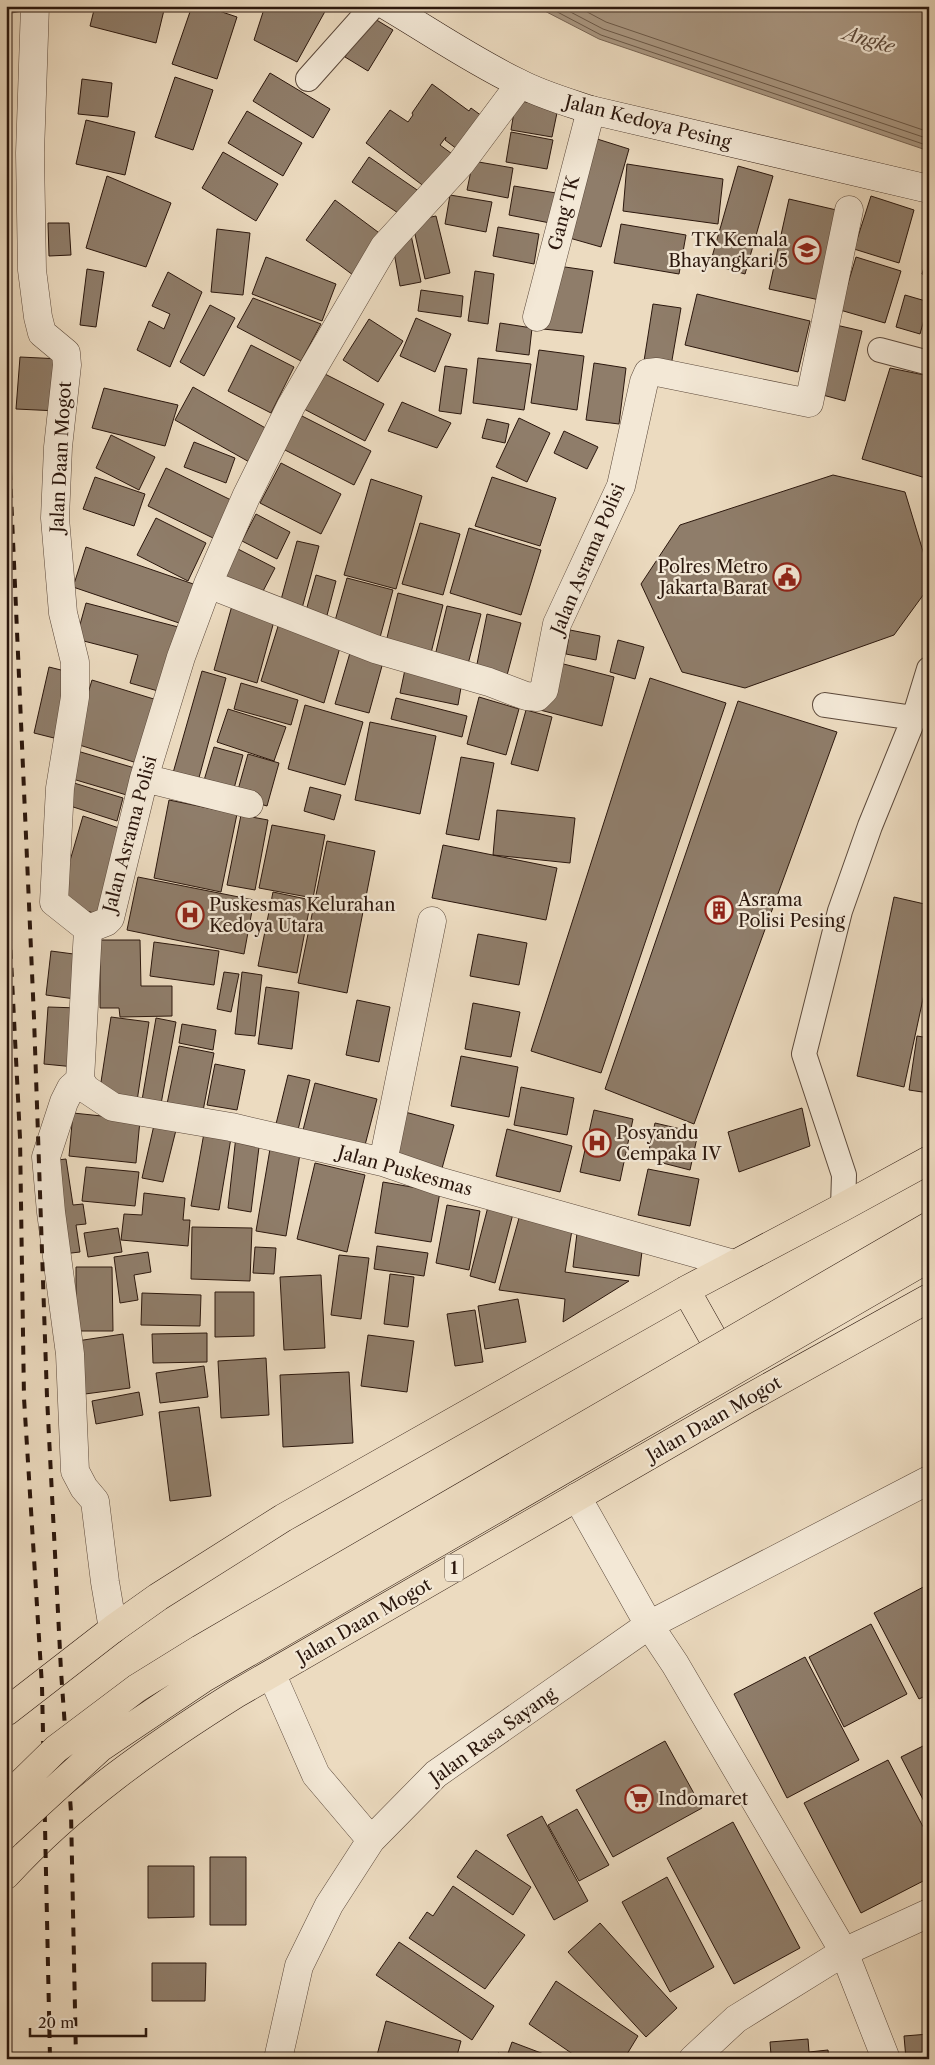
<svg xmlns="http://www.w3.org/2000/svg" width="935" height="2065" viewBox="0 0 935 2065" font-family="'Libre Caslon Text',serif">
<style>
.water{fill:#aa9883;stroke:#776454}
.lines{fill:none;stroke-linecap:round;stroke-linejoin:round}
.shore{stroke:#6a5848;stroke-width:1}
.building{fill:#8f7d6a;stroke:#2b170d}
.lane-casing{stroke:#5b483a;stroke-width:26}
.street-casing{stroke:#5b483a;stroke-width:29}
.secondary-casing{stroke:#2b170d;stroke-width:29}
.highway-casing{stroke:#2b170d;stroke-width:29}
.lane{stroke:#f3e8d6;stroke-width:24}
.street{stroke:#f3e8d6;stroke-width:28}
.secondary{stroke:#f3e8d6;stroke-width:28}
.highway{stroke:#ecdbc0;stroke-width:28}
.rail{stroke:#2b170d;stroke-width:4;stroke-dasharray:9 9;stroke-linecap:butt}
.highway-bridge-casing{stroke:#2b170d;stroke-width:29;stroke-linecap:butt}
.highway-bridge{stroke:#ecdbc0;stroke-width:28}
.labels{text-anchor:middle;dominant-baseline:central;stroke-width:4.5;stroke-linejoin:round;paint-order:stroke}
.shield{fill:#f3e8d6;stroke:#675649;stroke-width:1}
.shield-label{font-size:16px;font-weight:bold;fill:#2b170d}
.street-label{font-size:18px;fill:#2b170d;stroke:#f3e8d6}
.poi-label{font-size:18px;fill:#2b170d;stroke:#f3e8d6;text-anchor:start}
.water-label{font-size:19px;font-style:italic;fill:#5e4b3c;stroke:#f3e8d6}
</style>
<rect width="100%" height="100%" fill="#ecdbc0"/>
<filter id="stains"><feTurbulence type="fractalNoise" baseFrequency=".004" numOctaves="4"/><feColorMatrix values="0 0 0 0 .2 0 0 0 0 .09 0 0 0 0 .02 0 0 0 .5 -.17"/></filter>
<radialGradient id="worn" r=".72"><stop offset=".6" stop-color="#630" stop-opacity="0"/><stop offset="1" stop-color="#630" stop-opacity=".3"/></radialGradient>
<!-- water -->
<path class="water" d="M535,6h394v145l-330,-112z"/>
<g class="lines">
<!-- shore -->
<path class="shore" d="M546,6l55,29 328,111
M559,6l44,23 326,110
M576,6l30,16 323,110"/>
</g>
<!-- building -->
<path class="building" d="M6,6h15l1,5 -16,3z
M95,6h70l-9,37 -66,-17z
M192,6h12l33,11 -20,62 -45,-15z
M265,6h63l-31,56 -43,-22z
M370,16l23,14 -25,41 -23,-14z
M270,73l60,36 -17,29 -60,-37z
M175,77l38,13 -20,60 -38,-13z
M82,79l30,4 -4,34 -30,-3z
M432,84l37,27 2,-3 15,11 -25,33 -16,-12 1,-3 -6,8 15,11 -26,34 -63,-47 24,-33 18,12 5,-7 -1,-2z
M516,100l42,8 -6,29 -41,-7z
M247,111l55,32 -19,33 -55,-33z
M86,120l49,12 -10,43 -49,-11z
M511,132l42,8 -6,29 -41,-7z
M594,138l35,11 -28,98 -35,-10z
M223,152l55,32 -22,37 -54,-33z
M369,157l54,37 -16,25 -55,-37z
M473,161l40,7 -5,30 -41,-8z
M627,164l96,15 -5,45 -95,-13z
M738,166l35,10 -28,98 -35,-10z
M107,176l64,27 -25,64 -60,-19z
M514,186l42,7 -6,30 -41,-8z
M450,195l42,7 -6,30 -41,-8z
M871,196l43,14 -15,53 -45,-14z
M789,199l56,13 -21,89 -55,-12z
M335,200l51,38 -29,40 -51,-38z
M436,216l14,57 -25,6 -13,-58z
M48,223h21l2,32 -22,1z
M621,224l65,11 -7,39 -65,-11z
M498,227l41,7 -5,30 -41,-8z
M217,229l33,4 -7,62 -32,-3z
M411,235l10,47 -21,4 -8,-45z
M929,251v25l-7,-2z
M266,257l70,27 -14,37 -70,-27z
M856,257l45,14 -16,52 -45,-13z
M551,265l42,6 -11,62 -39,-4z
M87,269l17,3 -8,55 -16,-2z
M475,271l19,3 -6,50 -20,-3z
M168,272l34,20 -32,75 -33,-17 12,-29 15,8 6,-15 -18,-8z
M421,290l42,6 -2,21 -43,-6z
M697,294l113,27 -12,51 -113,-27z
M905,295l24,7 -9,32 -24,-7z
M253,298l68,26 -20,37 -64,-34z
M653,304l28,4 -10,58 -27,-5z
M210,305l25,13 -31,58 -24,-14z
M416,318l35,16 -16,38 -35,-16z
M369,319l34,22 -25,41 -35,-22z
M500,323l32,5 -3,27 -33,-4z
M836,325l26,6 -17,70 -26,-7z
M251,345l43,22 -23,46 -43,-22z
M539,350l45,6 -7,54 -46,-7z
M20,357l41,2 -3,52 -42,-2z
M478,358l53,6 -7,46 -51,-7z
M594,363l32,5 -7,56 -33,-4z
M445,366l22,3 -6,45 -22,-3z
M890,368l39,8v103l-67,-20z
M323,373l61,31 -19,37 -61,-32z
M193,387l76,43 -18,33 -76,-43z
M104,388l74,17 -13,41 -73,-18z
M402,402l49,21 -14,25 -49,-17z
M300,415l71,36 -17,34 -71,-36z
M519,418l31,15 -23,49 -31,-15z
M487,419l22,5 -4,19 -23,-5z
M564,431l34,16 -11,22 -33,-16z
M111,435l44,22 -16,33 -43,-22z
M194,442l41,16 -9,25 -42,-16z
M281,463l60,31 -20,40 -61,-31z
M166,468l65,32 -18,38 -65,-32z
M833,475l72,17 24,79v16l-35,48 -149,53 -63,-16 -41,-88 39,-59z
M95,477l50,17 -11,32 -51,-17z
M492,477l64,21 -16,48 -65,-20z
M371,479l51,17 -26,93 -52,-14z
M256,514l34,18 -13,27 -35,-18z
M156,518l50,25 -18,38 -51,-26z
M420,523l40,11 -17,61 -41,-11z
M469,528l72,22 -20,65 -71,-22z
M297,541l22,5 -18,66 -22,-5z
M86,547l116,40 -14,39 -115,-39z
M236,548l39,20 -14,27 -39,-20z
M316,575l20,6 -11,42 -21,-5z
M347,578l46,12 -14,51 -46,-13z
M398,593l45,12 -14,56 -45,-11z
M233,602l43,12 -19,69 -43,-13z
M86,603l96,25 -17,65 -35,-10 8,-28 -62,-16z
M447,606l34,8 -14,54 -33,-8z
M487,614l34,9 -15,56 -31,-5z
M280,620l63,17 -19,66 -63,-22z
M570,630l30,6 -4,24 -30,-6z
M618,640l26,7 -9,32 -25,-7z
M352,646l33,9 -16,58 -34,-9z
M552,661l62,16 -12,49 -62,-16z
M406,665l57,11 -5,29 -58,-12z
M49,667l20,5 -15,66 -20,-5z
M202,671l24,7 -29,107 -26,-5z
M650,678l76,25 -125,370 -70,-22z
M92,680l65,20 -20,63 -64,-20z
M241,683l57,17 -7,25 -57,-16z
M479,697l40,12 -13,46 -39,-11z
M396,698l71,18 -5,21 -71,-18z
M738,701l99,31 -143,392 -89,-35z
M305,705l58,17 -18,63 -57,-16z
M228,709l58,18 -12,34 -57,-19z
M526,710l26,7 -14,54 -27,-7z
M370,722l66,14 -16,78 -65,-14z
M214,747l29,8 -11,41 -30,-9z
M74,750l64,19 -8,27 -64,-19z
M248,754l31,9 -12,43 -31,-9z
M461,757l33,6 -15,77 -33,-6z
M74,783l49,15 -6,23 -50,-16z
M310,787l31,8 -7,25 -30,-9z
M169,800l68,14 -16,78 -67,-14z
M497,810l78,8 -5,45 -77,-8z
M241,815l27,5 -13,70 -28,-5z
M83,816l42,14 -25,85 -42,-13z
M272,825l53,10 -12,63 -54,-10z
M327,841l48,10 -28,142 -49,-10z
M443,845l114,23 -11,52 -114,-22z
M138,877l116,23 -10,54 -117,-24z
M273,892l38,8 -14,73 -39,-7z
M894,897l35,8v66l-25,116 -47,-11z
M478,934l49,9 -8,42 -49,-9z
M100,940h40l1,46h31v30l-52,1 -1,-9h-19z
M154,942l65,9 -5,34 -64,-9z
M51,951l30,4 -6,44 -29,-4z
M224,972l15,2 -8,38 -14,-3z
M242,972l20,3 -7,61 -20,-2z
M266,987l33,5 -7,57 -34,-5z
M357,1000l33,7 -11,55 -33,-7z
M473,1003l47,9 -9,45 -46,-8z
M48,1007l31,1 -4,59 -31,-3z
M111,1017l38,5 -12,79 -38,-6z
M156,1018l20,4 -15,82 -19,-4z
M182,1024l34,6 -3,20 -34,-7z
M917,1036l12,2v55l-20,-3z
M179,1046l35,7 -11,58 -36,-7z
M461,1056l57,11 -9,50 -58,-11z
M215,1064l30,6 -8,40 -30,-5z
M288,1075l22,5 -12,50 -22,-6z
M315,1083l62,16 -13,50 -62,-15z
M521,1087l53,11 -7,37 -53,-10z
M802,1108l8,38 -71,26 -11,-40z
M594,1110l39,9 -13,62 -40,-9z
M405,1112l49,13 -13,47 -49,-14z
M73,1113l67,7 -4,43 -67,-7z
M655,1123l43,10 -8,37 -43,-11z
M154,1125l22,5 -13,52 -21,-4z
M507,1129l65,17 -12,46 -64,-16z
M204,1133l27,5 -12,72 -28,-4z
M236,1136l24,3 -9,73 -23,-4z
M270,1149l30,5 -14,82 -30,-5z
M66,1159l7,46 10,-1 3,20 -10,1 4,27 -17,2 -14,-93z
M315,1163l50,12 -18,77 -50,-13z
M86,1167l53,5 -4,34 -53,-5z
M648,1169l51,10 -9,47 -52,-11z
M383,1182l57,10 -9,50 -56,-9z
M144,1193l41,5 -2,22h7l-2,26 -67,-6 3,-26 18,1z
M490,1199l25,7 -20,77 -25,-7z
M447,1205l33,6 -11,59 -33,-7z
M519,1218l53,12 -7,42 64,9 -66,41 2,-23 -66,-9z
M192,1227l60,1 -2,53 -59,-2z
M118,1228l4,24 -34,5 -4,-24z
M577,1233l66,10 -4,33 -66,-9z
M377,1246l51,7 -4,23 -50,-7z
M255,1247l21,1 -2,26 -21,-1z
M148,1252l3,20 -17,3 4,25 -18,3 -6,-46z
M339,1255l30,3 -8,61 -30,-4z
M76,1267h36l1,64h-37z
M390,1274l24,3 -6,50 -24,-3z
M321,1275l4,73 -41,2 -4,-73z
M215,1292h39v44l-39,1z
M142,1293l59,2 -1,31 -59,-1z
M518,1299l8,43 -41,7 -7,-43z
M475,1310l8,52 -28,4 -8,-52z
M207,1333v29l-54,1 -1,-29z
M123,1334l7,54 -45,6 -8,-53z
M368,1335l46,6 -7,51 -46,-6z
M266,1358l3,57 -48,3 -3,-57z
M204,1366l4,31 -48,6 -4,-30z
M349,1372l4,71 -70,4 -3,-72z
M139,1392l4,23 -47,9 -4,-23z
M199,1407l12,89 -41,5 -11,-89z
M929,1584v110l-10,5 -45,-86z
M871,1624l36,70 -63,33 -35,-70z
M805,1657l54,103 -72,38 -53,-104z
M665,1741l37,67 -89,49 -37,-67z
M929,1743v68l-28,-54z
M888,1760l41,78v40l-68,35 -57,-110z
M577,1809l32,56 -30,16 -31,-56z
M542,1816l46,85 -34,19 -47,-85z
M733,1822l67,126 -66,36 -67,-126z
M476,1850l55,37 -18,28 -56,-38z
M210,1857h36v68h-36z
M148,1866h46v51l-46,1z
M667,1877l47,90 -44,25 -48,-90z
M453,1886l72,49 -40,54 -76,-51 18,-26 6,4z
M600,1923l77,85 -31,29 -78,-85z
M399,1942l95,64 -22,34 -96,-65z
M152,1963h54l-1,38h-53z
M556,1981l82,55 -14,23h-44l-51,-35z
M386,2021l75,20 -5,18h-80z
M929,2034v25h-23l-2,-23z
M808,2039l1,13 19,-2 1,9h-78l20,-4 -1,-13z
M512,2042l45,17h-62l3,-6 9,3z"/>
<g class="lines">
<!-- lane casing -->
<g class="lane-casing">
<path id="lane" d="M308,79l65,-73
M880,350l49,13
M825,705l89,13 -44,108 -30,85 -36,143 40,121 -1,32
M914,718l15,-49"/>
</g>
<!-- street casing -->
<g class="street-casing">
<path id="street" d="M35,6l-5,147 2,117 6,47 4,16 24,20 1,12 -9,82 -3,71 8,95 12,49v35l-15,91 -6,114 34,27
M537,317l54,-207
M208,584l167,65 114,33 37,14 11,1 7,-7 13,-66 64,-138 23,-104 4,-9 9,-1 152,31 40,-193
M144,778l105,26
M88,929l18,-7 4,-4 34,-140 37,-121 27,-73 38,-87 45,-91 93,-159 77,-84 59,-79
M80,1080l6,9 27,18 118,20 152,35 55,19 296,83
M80,1080l-9,8 -7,14 -18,55 5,55 19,142 5,117 9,17 11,13 10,81 8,47
M80,1080l8,-151
M383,1162l49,-241
M577,1497l72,128 26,39 169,288 42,107
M272,1675l44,100 55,65
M278,2059l21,-93 30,-61 42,-65 65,-66 213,-149 280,-145
M693,2059l43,-40 108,-67 85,-39"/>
</g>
<!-- secondary casing -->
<g class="secondary-casing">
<path id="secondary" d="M387,6c44,26 86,55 132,77 23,12 48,19 72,27l338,79"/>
</g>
<!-- highway casing -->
<g class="highway-casing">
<path id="highway" d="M686,1290l45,80
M6,1712l107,-83 45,-32 125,-79 403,-228 157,-83 86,-47
M6,1875c67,-73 147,-129 230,-181l511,-295 182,-101"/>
</g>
<!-- lane -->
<use href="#lane" class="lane"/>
<!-- street -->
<use href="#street" class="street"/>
<!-- secondary -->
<use href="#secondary" class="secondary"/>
<!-- highway -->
<use href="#highway" class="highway"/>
<!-- rail -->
<path class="rail" d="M6,381l28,637 13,379 14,274 10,141 5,247
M6,860l14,278 4,260 18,288 8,373"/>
<!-- highway-bridge casing -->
<g class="highway-bridge-casing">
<path id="highway-bridge" d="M6,1798l50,-49 81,-61 63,-39 729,-423
M6,1834l94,-86 104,-70 725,-420"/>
</g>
<!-- highway-bridge -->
<use href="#highway-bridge" class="highway-bridge"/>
</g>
<!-- icons -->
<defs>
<g id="school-ring" transform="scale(1.4375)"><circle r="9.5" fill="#f3e8d6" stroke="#8f2418" stroke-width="1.5"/><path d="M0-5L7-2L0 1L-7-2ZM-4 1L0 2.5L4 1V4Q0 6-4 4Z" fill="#8f2418"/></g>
<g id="civic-ring" transform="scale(1.4375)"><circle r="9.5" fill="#f3e8d6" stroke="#8f2418" stroke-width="1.5"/><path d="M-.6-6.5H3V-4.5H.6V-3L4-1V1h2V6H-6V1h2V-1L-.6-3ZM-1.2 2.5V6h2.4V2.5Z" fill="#8f2418"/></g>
<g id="building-ring" transform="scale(1.4375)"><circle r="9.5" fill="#f3e8d6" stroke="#8f2418" stroke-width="1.5"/><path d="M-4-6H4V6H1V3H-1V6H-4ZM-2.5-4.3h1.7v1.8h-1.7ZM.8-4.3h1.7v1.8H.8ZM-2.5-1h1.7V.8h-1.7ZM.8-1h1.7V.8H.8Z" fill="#8f2418"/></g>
<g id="hospital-ring" transform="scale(1.4375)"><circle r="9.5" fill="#f3e8d6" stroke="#8f2418" stroke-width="1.5"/><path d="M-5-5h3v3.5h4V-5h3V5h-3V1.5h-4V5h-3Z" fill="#8f2418"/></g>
<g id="supermarket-ring" transform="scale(1.4375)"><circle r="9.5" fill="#f3e8d6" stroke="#8f2418" stroke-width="1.5"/><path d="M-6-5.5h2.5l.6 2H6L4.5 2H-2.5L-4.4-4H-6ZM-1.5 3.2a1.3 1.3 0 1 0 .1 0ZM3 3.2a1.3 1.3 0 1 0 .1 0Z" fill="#8f2418"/></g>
</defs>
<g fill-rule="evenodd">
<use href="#school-ring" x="807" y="250"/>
<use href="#civic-ring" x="787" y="577"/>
<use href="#building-ring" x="719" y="910"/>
<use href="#hospital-ring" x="190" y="915"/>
<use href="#hospital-ring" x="597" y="1143"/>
<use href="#supermarket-ring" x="639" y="1799"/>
</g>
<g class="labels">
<!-- shield labels -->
<rect class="shield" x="445" y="1554.5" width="18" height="27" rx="4"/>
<g class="shield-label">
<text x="454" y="1568">1</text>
</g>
<!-- street labels -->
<g class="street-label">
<text transform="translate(648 122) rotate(14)">Jalan Kedoya Pesing</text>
<text transform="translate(564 213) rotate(-75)">Gang TK</text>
<text transform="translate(61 457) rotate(-87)">Jalan Daan Mogot</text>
<text transform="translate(588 559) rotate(-67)">Jalan Asrama Polisi</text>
<text transform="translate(130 834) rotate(-75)">Jalan Asrama Polisi</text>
<text transform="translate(405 1171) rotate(16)">Jalan Puskesmas</text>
<text transform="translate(714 1419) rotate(-30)">Jalan Daan Mogot</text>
<text transform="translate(364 1621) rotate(-30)">Jalan Daan Mogot</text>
<text transform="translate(493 1736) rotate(-36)">Jalan Rasa Sayang</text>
</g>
<!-- poi labels -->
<g class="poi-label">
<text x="788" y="240" text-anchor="end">TK Kemala<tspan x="788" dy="21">Bhayangkari 5</tspan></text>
<text x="768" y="567" text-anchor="end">Polres Metro<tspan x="768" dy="21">Jakarta Barat</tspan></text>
<text x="738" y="900">Asrama<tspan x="738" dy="21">Polisi Pesing</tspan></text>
<text x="209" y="905">Puskesmas Kelurahan<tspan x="209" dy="21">Kedoya Utara</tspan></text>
<text x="616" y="1133">Posyandu<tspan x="616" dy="21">Cempaka IV</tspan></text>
<text x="658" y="1799">Indomaret</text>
</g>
<!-- water labels -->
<g class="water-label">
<text transform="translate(869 40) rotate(16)">Angke</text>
</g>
</g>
<!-- margin -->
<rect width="935" height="2065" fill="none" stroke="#ecdbc0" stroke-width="25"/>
<rect x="8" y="8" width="920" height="2050" fill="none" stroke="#2b170d" stroke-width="2.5"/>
<rect x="12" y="12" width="910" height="2040" fill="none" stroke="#2b170d"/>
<!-- scale -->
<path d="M30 2028v8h116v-8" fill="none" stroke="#2b170d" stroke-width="2.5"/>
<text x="38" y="2028" font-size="15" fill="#2b170d" stroke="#f3e8d6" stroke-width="4" paint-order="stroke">20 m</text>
<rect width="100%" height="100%" filter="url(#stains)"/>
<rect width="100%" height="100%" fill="url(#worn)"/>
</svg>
